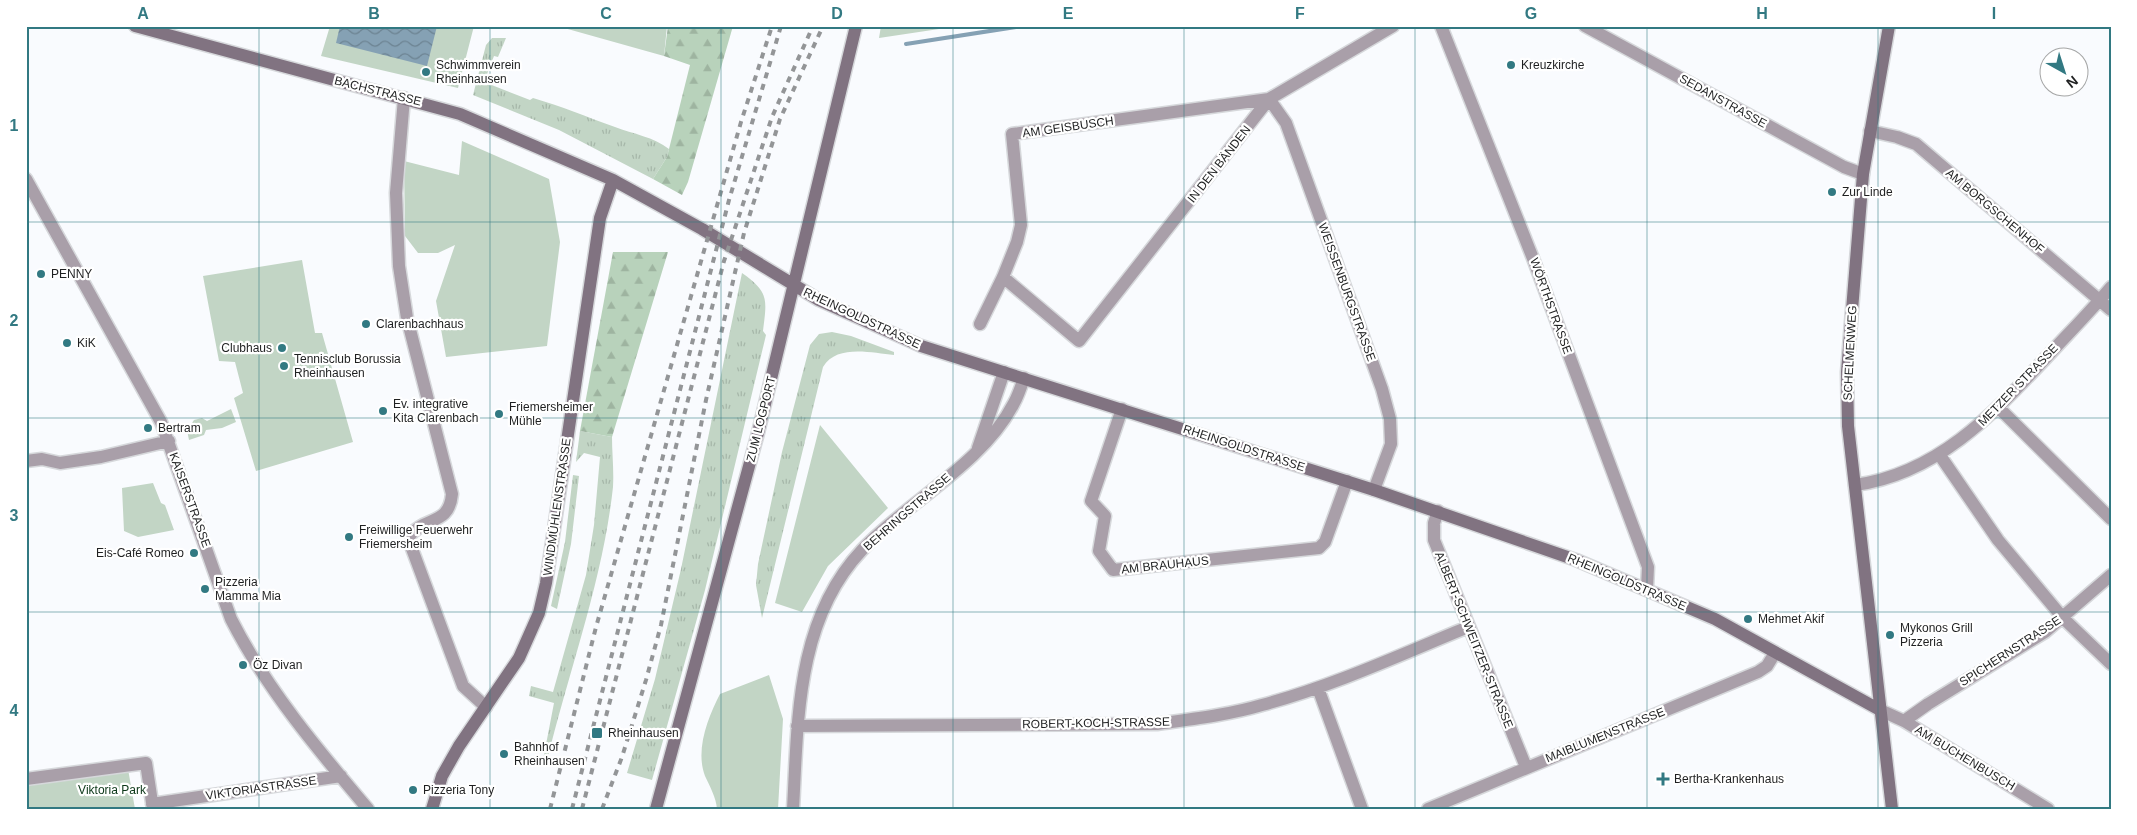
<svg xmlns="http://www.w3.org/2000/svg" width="2137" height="835" viewBox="0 0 2137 835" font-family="Helvetica,sans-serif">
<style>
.grass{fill:url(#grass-tufts)}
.forest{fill:url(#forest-firs)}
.green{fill:#c2d5c5}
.water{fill:url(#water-waves)}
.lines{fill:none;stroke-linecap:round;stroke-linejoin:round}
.stream{stroke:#85a1b4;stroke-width:4}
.street-casing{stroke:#d6d8db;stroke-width:15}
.secondary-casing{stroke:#d6d8db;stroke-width:15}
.street{stroke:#a99fa9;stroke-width:12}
.secondary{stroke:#817381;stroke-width:12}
.rail{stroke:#939597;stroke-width:4;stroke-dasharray:6 6;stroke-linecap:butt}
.grid{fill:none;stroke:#327982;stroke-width:1;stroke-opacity:0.55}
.poi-dot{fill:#327982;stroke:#fff;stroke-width:2}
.labels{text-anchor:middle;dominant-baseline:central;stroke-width:4.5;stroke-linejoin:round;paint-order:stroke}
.poi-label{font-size:12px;fill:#1f2021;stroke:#fff;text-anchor:start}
.street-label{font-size:12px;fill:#1f2021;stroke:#fff}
.park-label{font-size:12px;fill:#0b3718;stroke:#fff}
.neatline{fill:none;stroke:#327982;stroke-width:2}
.grid-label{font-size:16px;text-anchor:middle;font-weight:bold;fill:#327982}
</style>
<defs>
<pattern id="grass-tufts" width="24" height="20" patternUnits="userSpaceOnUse" patternTransform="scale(1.25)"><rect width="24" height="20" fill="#c2d5c5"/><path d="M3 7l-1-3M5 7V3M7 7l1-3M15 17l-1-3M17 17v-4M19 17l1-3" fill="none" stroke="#a6b7a9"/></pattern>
<pattern id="forest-firs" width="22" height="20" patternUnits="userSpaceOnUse" patternTransform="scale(1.25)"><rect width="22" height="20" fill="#b8d2bb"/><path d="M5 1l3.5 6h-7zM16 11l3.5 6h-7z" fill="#9eb4a0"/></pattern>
<pattern id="water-waves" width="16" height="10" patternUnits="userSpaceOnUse" patternTransform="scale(1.25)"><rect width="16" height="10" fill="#85a1b4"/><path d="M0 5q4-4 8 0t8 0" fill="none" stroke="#6c8392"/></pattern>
</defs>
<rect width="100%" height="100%" fill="#f9fbfe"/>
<!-- grass -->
<path class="grass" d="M492,38h14l-8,19 -4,-1 -10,26 46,18 3,-2c28,8 54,19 82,29 18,7 39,10 54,22l-2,8 -14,22 -94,-49 -86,-35 13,-50z
M742,273c27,19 25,26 21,58l3,4 -61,255 -53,190 -25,-7 28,-94 26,-110z
M832,332l19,4 43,16v3c-23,-2 -57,-11 -71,12l-61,251 -6,-33 2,-21 24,-112 28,-107 9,-11z
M580,431l32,6c0,16 2,33 1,50 -10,93 -44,183 -66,274l-4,-1 11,-57 -25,-7 2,-10 22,6 33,-117 8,-50 6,-68 -16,-4 -8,9z
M573,475l6,1 -8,68 -14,65 -6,-3 14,-64z"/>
<!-- forest -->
<path class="forest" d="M668,26h65l-45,156 -6,13 -29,-16 14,-22 23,-92 -26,-9z
M613,252h55l-56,185 -32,-6z"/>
<!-- green -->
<path class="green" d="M330,26h144l-16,62 -137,-32z
M557,26h110l-3,30z
M881,26h78l-80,12z
M462,141l87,38 11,63 -13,104 -101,11 -10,-56 19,-56 -17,8h-20l-13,-17 -1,-75 55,14z
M302,260l13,73h7l31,109 -97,29 -22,-73 9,-5 -8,-31 -16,-1 -16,-85z
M231,409l5,13 -14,6 -16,2 -2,5 -15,5 -2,-10 7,-10 8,-2 5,3z
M820,425l68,83 -60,58 -26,46 -27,-9z
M153,483l8,20 4,2 9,25 -36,7 -14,-6 -2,-43z
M769,675l14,44 -5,90h-61c-1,-12 -7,-22 -12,-33 -10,-26 3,-59 15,-82z
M128,769l7,40h-109v-26z"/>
<!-- water -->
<path class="water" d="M340,26h97l-10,40 -91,-23z"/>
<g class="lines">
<!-- stream -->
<path class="stream" d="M906,44l116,-18"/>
<!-- street casing -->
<g class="street-casing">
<path id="street" d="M1441,26l93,235 114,306 -1,22
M1585,26l259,141 19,7
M404,98l-8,95 3,73 8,52 45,176c-3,33 -28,21 -44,44l55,148 23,21
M1870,131l27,6 19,7 195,166
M26,179l135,243 70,197c35,69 87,131 137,190
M1003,277l76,64 190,-242 124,-73
M980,324l23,-47 14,-35 4,-17 -9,-91 257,-35 17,24 96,266 8,30 1,25 -17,46
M1999,408l112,111
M1122,409l-31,92 14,15 -6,35 14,19 206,-22 6,-6 22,-61
M978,448l26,-76
M1939,454l59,86 65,78 48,46
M26,461l16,-2 18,4 41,-6 68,-16
M1855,485c81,-11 136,-69 189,-125 22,-24 46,-48 67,-73
M1438,511l-4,12v17l92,227
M1318,688l44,121
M1880,710l24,11 144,88
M1904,721l24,-17 117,-72 66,-57
M797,726l360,-2c35,-5 71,-9 105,-19 71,-19 138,-50 206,-78
M26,779l120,-16 7,46
M152,804l189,-28
M793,809c5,-90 3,-189 69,-259 45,-48 121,-86 152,-147 4,-7 7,-16 10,-25
M1428,809l330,-137 9,-6 8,-13"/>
</g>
<!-- secondary casing -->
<g class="secondary-casing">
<path id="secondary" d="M135,26l325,88 153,66 89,49 117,71 102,46 453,144 202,70 139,59 165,91
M1889,26l-26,148 -16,198 1,54 44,383
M432,809l10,-33 17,-30 60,-88 20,-45 7,-30 54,-365 13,-38
M656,809l102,-376 98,-407"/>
</g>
<!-- street -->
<use href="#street" class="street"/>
<!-- secondary -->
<use href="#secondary" class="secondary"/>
<!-- rail -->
<path class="rail" d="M550,809l46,-182 145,-505 31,-96
M572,809l157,-609 52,-174
M582,809l142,-548 48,-144 41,-91
M602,809l20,-52 24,-77 15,-55 45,-225 38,-167 36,-114 43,-93"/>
</g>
<!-- grid -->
<path class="grid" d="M259,26v783M490,26v783M721,26v783M953,26v783M1184,26v783M1415,26v783M1647,26v783M1878,26v783M26,222h2085M26,418h2085M26,612h2085"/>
<!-- markers -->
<g class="poi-dot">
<circle cx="1511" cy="65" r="5"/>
<circle cx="426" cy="72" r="5"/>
<circle cx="1832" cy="192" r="5"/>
<circle cx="41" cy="274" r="5"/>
<circle cx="366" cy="324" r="5"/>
<circle cx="67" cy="343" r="5"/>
<circle cx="282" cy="348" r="5"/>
<circle cx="284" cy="366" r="5"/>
<circle cx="383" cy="411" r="5"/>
<circle cx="499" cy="414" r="5"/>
<circle cx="148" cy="428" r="5"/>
<circle cx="349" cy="537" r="5"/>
<circle cx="194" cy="553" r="5"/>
<circle cx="205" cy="589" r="5"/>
<circle cx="1748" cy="619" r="5"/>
<circle cx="1890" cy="635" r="5"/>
<circle cx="243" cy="665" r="5"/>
<rect x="591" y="727" width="12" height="12" rx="2.5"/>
<circle cx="504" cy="754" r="5"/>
<path d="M1660.5 771.5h5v5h5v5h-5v5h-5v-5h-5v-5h5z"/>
<circle cx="413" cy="790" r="5"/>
</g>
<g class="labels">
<!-- poi labels -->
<g class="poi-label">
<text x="436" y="65">Schwimmverein<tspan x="436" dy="14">Rheinhausen</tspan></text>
<text x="1521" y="65">Kreuzkirche</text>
<text x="1842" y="192">Zur Linde</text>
<text x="51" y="274">PENNY</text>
<text x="376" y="324">Clarenbachhaus</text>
<text x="77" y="343">KiK</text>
<text x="272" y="348" text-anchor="end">Clubhaus</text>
<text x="294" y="359">Tennisclub Borussia<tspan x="294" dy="14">Rheinhausen</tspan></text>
<text x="393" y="404">Ev. integrative<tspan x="393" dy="14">Kita Clarenbach</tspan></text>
<text x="509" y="407">Friemersheimer<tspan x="509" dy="14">Mühle</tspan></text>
<text x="158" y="428">Bertram</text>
<text x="359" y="530">Freiwillige Feuerwehr<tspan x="359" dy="14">Friemersheim</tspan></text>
<text x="184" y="553" text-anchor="end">Eis-Café Romeo</text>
<text x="215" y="582">Pizzeria<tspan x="215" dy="14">Mamma Mia</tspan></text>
<text x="1758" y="619">Mehmet Akif</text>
<text x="1900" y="628">Mykonos Grill<tspan x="1900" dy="14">Pizzeria</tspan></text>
<text x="253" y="665">Öz Divan</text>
<text x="608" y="733">Rheinhausen</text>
<text x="514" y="747">Bahnhof<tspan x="514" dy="14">Rheinhausen</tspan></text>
<text x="1674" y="779">Bertha-Krankenhaus</text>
<text x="423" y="790">Pizzeria Tony</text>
</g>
<!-- street labels -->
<g class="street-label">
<text transform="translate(378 91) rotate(14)">BACHSTRASSE</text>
<text transform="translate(1723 101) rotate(29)">SEDANSTRASSE</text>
<text transform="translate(1068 127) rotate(-8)">AM GEISBUSCH</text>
<text transform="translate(1219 164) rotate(-52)">IN DEN BÄNDEN</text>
<text transform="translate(1995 211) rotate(40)">AM BORGSCHENHOF</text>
<text transform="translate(1347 292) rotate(70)">WEISSENBURGSTRASSE</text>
<text transform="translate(1551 306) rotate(70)">WÖRTHSTRASSE</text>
<text transform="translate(862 318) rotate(25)">RHEINGOLDSTRASSE</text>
<text transform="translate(1850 353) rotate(-87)">SCHELMENWEG</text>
<text transform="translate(2018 385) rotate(-46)">METZER STRASSE</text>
<text transform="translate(761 419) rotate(-76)">ZUM LOGPORT</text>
<text transform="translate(1244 448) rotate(18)">RHEINGOLDSTRASSE</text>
<text transform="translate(190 500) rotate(70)">KAISERSTRASSE</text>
<text transform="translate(557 507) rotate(-82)">WINDMÜHLENSTRASSE</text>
<text transform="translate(907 512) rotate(-41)">BEHRINGSTRASSE</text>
<text transform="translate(1165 565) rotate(-6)">AM BRAUHAUS</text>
<text transform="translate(1627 582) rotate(23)">RHEINGOLDSTRASSE</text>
<text transform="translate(1474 640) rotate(68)">ALBERT-SCHWEITZER-STRASSE</text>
<text transform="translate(2010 651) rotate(-33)">SPICHERNSTRASSE</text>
<text transform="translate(1096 723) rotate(-1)">ROBERT-KOCH-STRASSE</text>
<text transform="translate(1605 735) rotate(-22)">MAIBLUMENSTRASSE</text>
<text transform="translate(1965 758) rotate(31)">AM BUCHENBUSCH</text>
<text transform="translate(261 788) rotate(-8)">VIKTORIASTRASSE</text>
</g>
<!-- park labels -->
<g class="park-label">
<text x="112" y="790">Viktoria Park</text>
</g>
</g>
<!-- border -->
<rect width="2137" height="835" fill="none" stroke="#ffffff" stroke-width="55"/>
<!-- north arrow -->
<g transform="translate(2064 72) rotate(141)"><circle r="24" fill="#ffffff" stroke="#a5a6a6"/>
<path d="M0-4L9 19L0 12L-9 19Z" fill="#327982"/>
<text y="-8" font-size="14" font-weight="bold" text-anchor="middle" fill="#1f2021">N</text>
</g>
<rect x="28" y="28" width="2082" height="780" class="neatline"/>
<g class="grid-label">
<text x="143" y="19">A</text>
<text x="374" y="19">B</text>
<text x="606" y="19">C</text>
<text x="837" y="19">D</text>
<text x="1068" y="19">E</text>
<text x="1300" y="19">F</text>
<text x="1531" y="19">G</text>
<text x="1762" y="19">H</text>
<text x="1994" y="19">I</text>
<text x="14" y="131">1</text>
<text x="14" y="326">2</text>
<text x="14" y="521">3</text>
<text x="14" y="716">4</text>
</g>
</svg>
